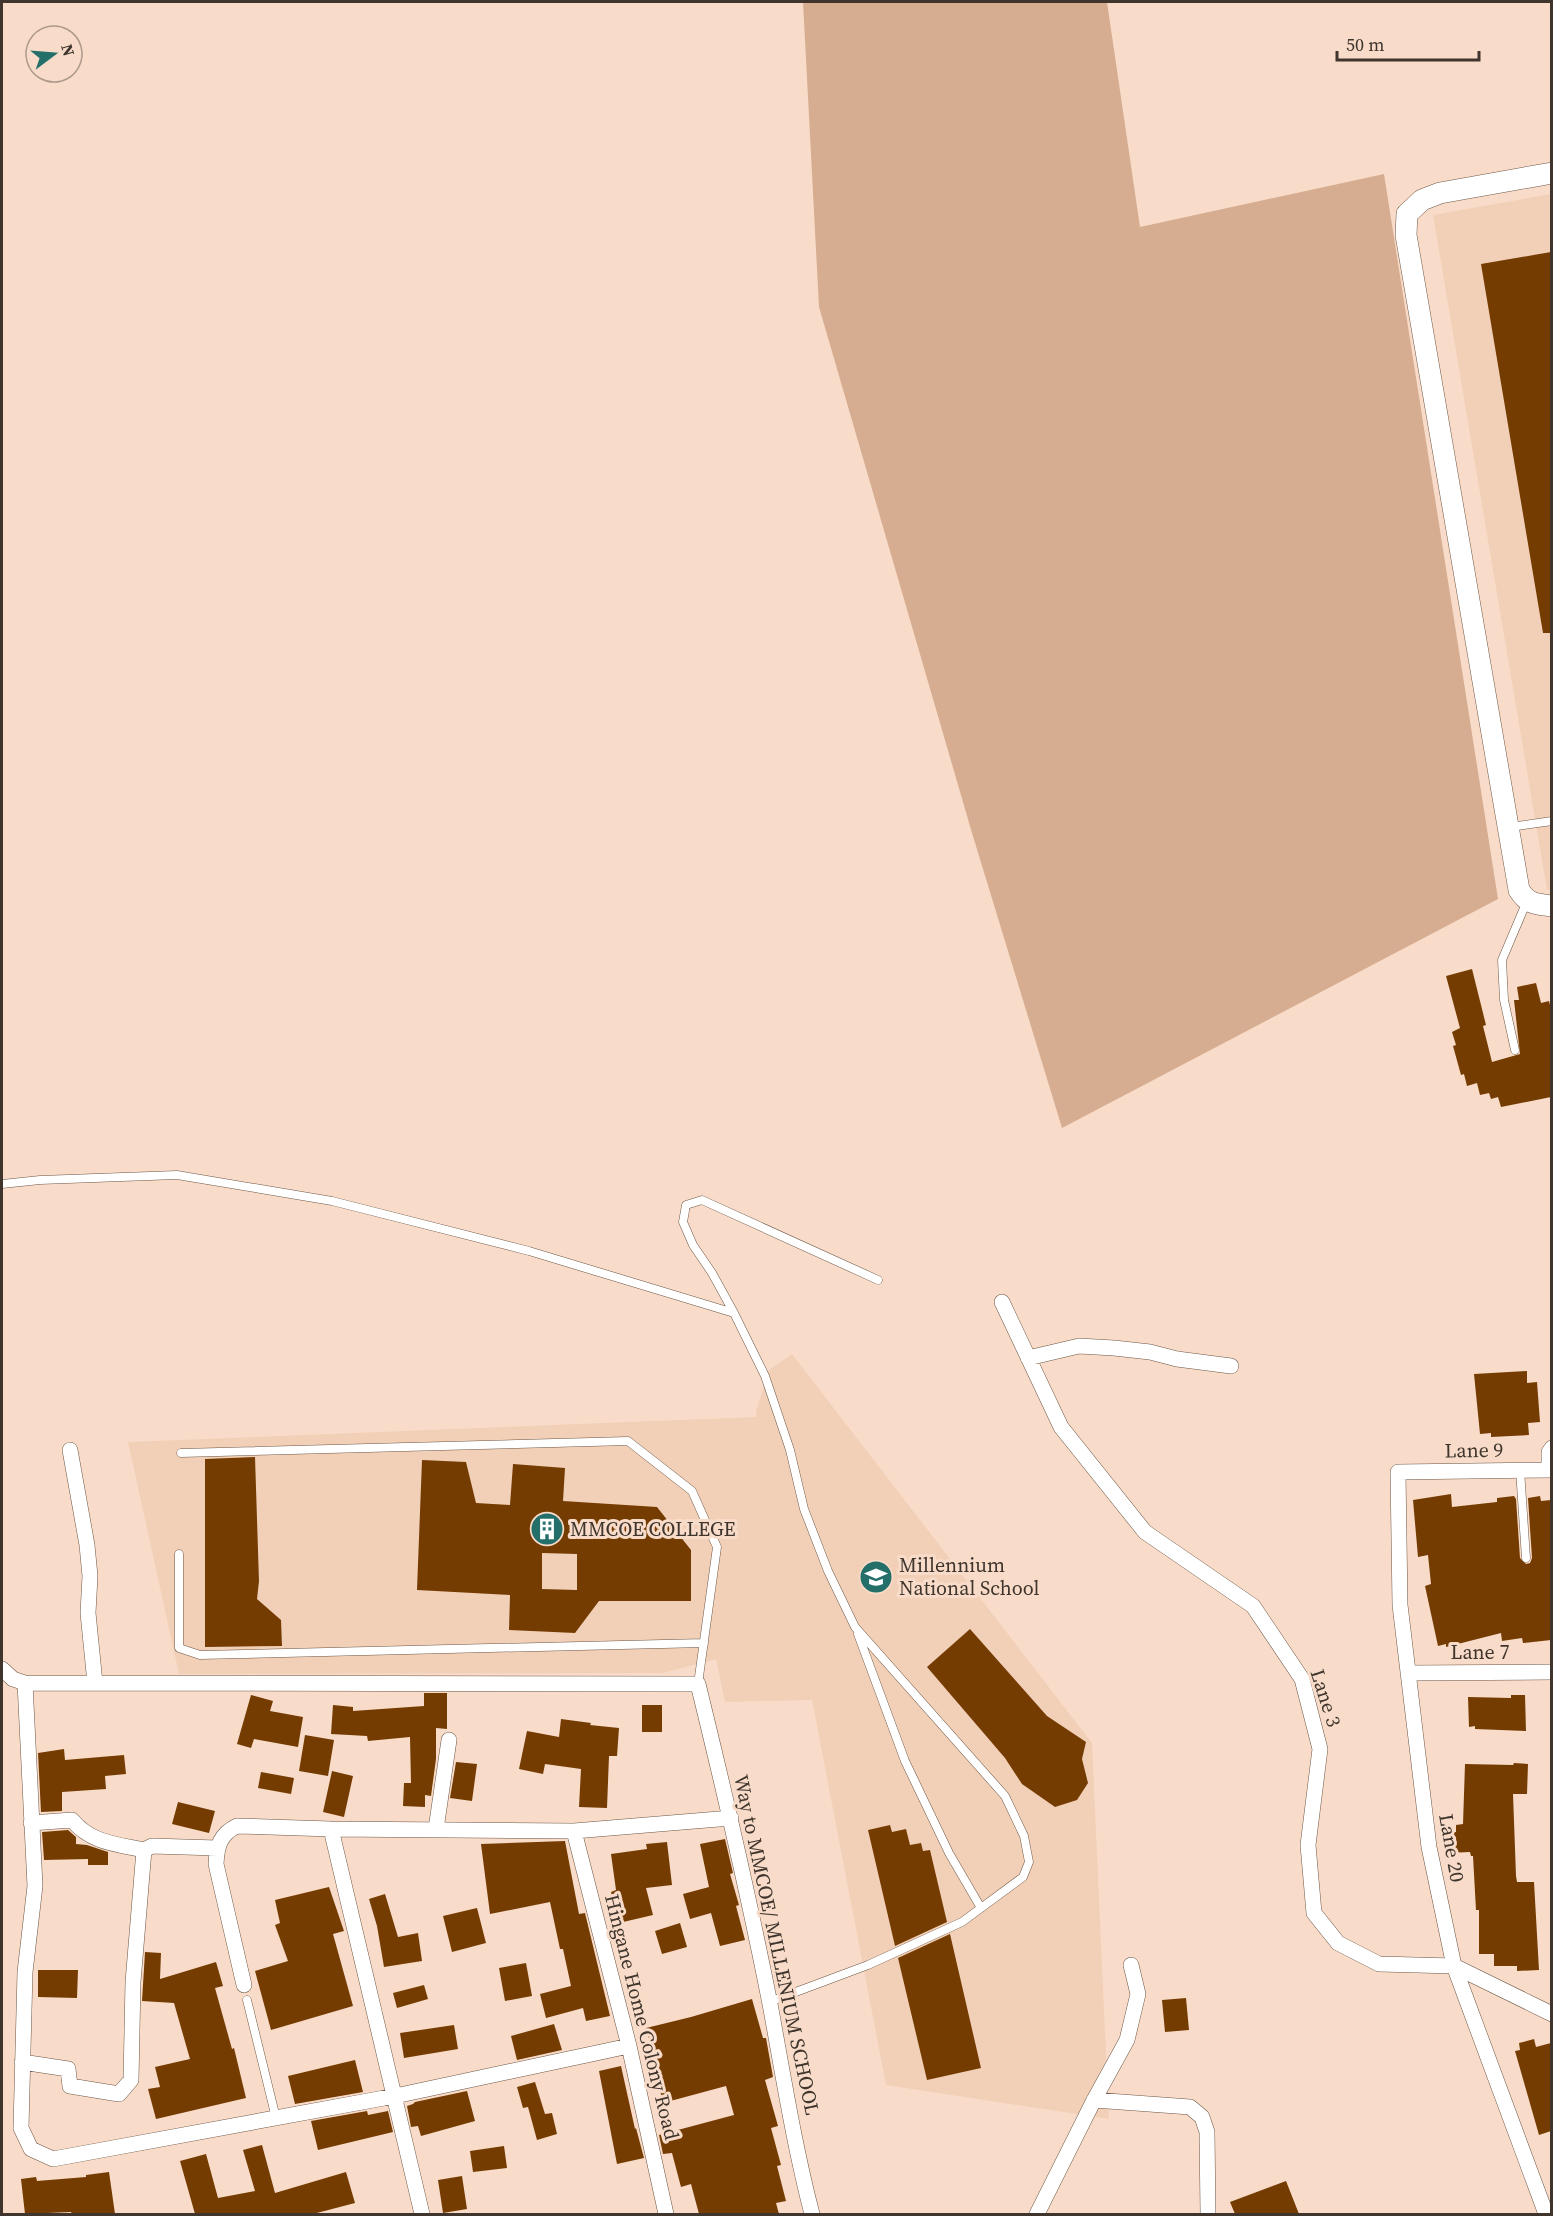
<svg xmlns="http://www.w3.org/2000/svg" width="1553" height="2216" viewBox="0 0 1553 2216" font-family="'Source Serif 4',serif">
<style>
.built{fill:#f2d0b8}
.green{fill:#d6ad90}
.building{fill:#753c02;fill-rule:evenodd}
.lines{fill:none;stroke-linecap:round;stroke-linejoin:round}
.lane-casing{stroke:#6d5645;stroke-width:9}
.street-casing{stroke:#6d5645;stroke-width:16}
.secondary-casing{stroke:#6d5645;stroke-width:22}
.lane{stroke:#fff;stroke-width:8}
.street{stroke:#fff;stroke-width:15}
.secondary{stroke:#fff;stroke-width:21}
.labels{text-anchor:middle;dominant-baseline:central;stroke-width:6;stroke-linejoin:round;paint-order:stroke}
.street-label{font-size:20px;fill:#3f352d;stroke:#f8dcc9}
.poi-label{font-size:20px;fill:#3f352d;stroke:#f8dcc9;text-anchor:start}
</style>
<rect width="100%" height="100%" fill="#f8dcc9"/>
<!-- built -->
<path class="built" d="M1551,194v696h-4l-114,-675z
M792,1354l300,389 17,376 -223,-34 -74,-385 -87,2 -9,-43 -53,14 -484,1 -51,-232 628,-25v-6l13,-41z"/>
<!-- green -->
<path class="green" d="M803,2h304l33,225 244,-53 114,725 -436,229 -90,-295 -153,-526z"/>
<!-- building -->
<path class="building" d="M1551,252v381h-8l-62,-369z
M1472,969l14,56 -3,1 9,36 28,-8 -6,-54h5l-2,-13 19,-4 5,20 8,-2 2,8v88l-50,10 -3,-10 -7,2 -2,-6 -9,2 -3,-12 -10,3 -3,-12 -3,1 -8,-29 3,-1 -4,-13 8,-4 -14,-52z
M1527,1371v12l10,-1 3,40 -12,1 1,12 -38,2v-4l-11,1 -6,-60z
M255,1457l4,124 -2,18 24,21 1,26 -77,1v-188z
M422,1460l44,2 10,41 34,2 3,-41 52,4 -2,33 94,6 34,43v51h-92l-24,32 -66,-3 1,-35 -93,-5zM542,1553l35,1v36l-35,-1z
M1451,1494l1,13 45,-5v-4l17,-2 2,3 4,59 6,6 4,-1 2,-5 -4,-60 12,-2 1,5 10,-1v140l-28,3 -1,-5 -20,3 -1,-8 -55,14v-3l-8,2 -13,-60 6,-2 -3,-29 -10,2 -5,-57z
M970,1629l77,87 39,26 -4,17 6,24 -11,17 -22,7 -33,-23 -17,-26 -78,-91z
M424,1693h23v36l-11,-1v31l-5,37 -6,-1v12l-22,-1 1,-23h7l-1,-46 -42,4 -1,-5 -36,-2 2,-29 20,2v4l71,-5z
M251,1695l22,6 -3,10 33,6 -5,30 -44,-8 -3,9 -14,-4z
M1511,1695h14l1,36 -51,-2v-3l-6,1 -1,-30 43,1z
M642,1705h20v27h-20z
M561,1719l30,4 -1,2 29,3 -2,28h-8l-2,52 -28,-1 2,-38 -36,-5 -2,10 -24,-5 8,-38 32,6z
M305,1735l29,5 -6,36 -29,-5z
M64,1749l1,11 59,-5 2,19 -21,2 1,13 -44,3v19l-21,1 -3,-59z
M456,1762l21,2 -5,37 -22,-3z
M1514,1763l14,1 -1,30h-14l3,82 1,6h17l5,88 -22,1v-5h-23v-12h-15v-44h-3l-3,-54h-2l-1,-4 -23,1 -1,-21h10v-7l7,-1 2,-60 48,1z
M332,1771l21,5 -9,41 -21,-5z
M261,1772l33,6 -3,16 -33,-6z
M178,1802l37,9 -6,22 -37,-9z
M890,1825l2,7 14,-3 4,16 11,-2 2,8 7,-1 17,72 -52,24 -27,-116z
M68,1830l8,7v7l11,1 21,7v13h-20v-6l-44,1 -2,-28z
M725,1839l8,34 -3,1 9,31 -3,1 9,34 -25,6 -9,-33 -21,6 -7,-25 26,-7 -9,-43z
M565,1841l14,73 6,-1 25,103 -24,5 -3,-13 -37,10 -6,-24 31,-8 -8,-37h-3l-10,-47 -60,12 -9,-70z
M667,1842l5,43 -26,3 7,27 -34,8 -8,-31 5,-2 -5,-36 36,-5 -1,-5z
M329,1887l15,44 -11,3 20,72 -82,24 -16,-59 33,-10 -13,-36 5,-2 -5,-23z
M385,1894l13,43 20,-4 4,28 -38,6 -7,-41 -8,-27z
M477,1908l9,35 -34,9 -9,-36z
M680,1923l7,24 -25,7 -7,-23z
M950,1934l31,134 -54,12 -29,-122z
M145,1952l16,1 -1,26 56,-17 7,24 -8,2 17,61 2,-1 12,50 -90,21 -8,-30 12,-2 -5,-20 35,-8 -16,-56 -32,-2z
M526,1963l6,33 -27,5 -6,-33z
M38,1970h40l-1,28 -39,-1z
M424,1985l4,14 -31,9 -4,-15z
M1186,1998l3,32 -24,2 -3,-32z
M752,1999l11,39h3l7,39 -8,3 13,46 -7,2 10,37 -4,1 9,35 -10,2 3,11h-80l-8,-30 -10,3 -9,-34 -9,1 -4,-19 75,-20 -8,-29 -63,17 -4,-18 3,-1 -16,-56 45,-11z
M554,2024l8,26 -45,10 -6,-24z
M454,2025l4,24 -54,9 -4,-25z
M1534,2039l2,8 15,-4v88l-12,4 -24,-84 5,-1 -1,-7z
M355,2060l8,32 -68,12 -7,-28z
M621,2066l14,63 1,-1 8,30 -27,6 -18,-93z
M535,2082l10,32 7,-1 5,21 -20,6 -9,-33 -5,1 -6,-21z
M467,2091l8,30 -54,15 -3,-10 -7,1 -4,-21 6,-2 2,-2z
M367,2111l1,4 20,-4 5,21 -75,18 -7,-29z
M262,2145l13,48 71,-21 9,31 -42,11h-118l-15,-53 26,-7 12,44 37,-7 -12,-41z
M504,2146l3,22 -34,4 -3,-21z
M109,2172l6,42h-43l-1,-2 -46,2 -4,-35 15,-2 1,4 49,-4v-2z
M462,2176l5,33 -24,4 -5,-33z
M1286,2181l13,33h-64l-5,-12z"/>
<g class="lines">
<!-- lane casing -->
<g class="lane-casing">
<path id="lane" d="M1510,827l42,-6
M1515,1050l-11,-50 -2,-40 25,-59
M2,1184l38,-4 137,-5 155,26 197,50 205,62 -22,-40 -19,-28 -10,-23 3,-17 16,-5 176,80
M734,1313l31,63 25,74 14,59 24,62 27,56 150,169 19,40 5,26 -6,15 -61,45 -94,43 -99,37
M181,1453l447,-12 64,50 25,56 -19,137
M1520,1470l6,88
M179,1554v94l21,7 504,-12
M858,1634l47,127 44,92 32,55
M247,2000l29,118"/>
</g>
<!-- street casing -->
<g class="street-casing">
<path id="street" d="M1002,1302l59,125 84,105 108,74 49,73 18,70 -12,96 6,68 24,30 41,21 75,2 98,48
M1028,1358l51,-12 35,2 36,4 27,7 54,7
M70,1450l17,95 3,31 -2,37 7,70
M1549,1470v-18l3,-4
M2,1669l11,10 12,4 673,1c26,106 51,213 72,320 13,70 24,141 42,210
M1409,1673l143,-1
M25,1683l10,203 -10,86 -4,156 10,21 22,10 342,-63 234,-50
M31,1823l41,-3c19,23 44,24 72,30
M331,1829l91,385
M436,1829l13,-89
M574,1831l55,215 37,168
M244,1985l-28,-121c1,-18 4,-30 21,-38l94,3 243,2 157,-13
M22,2062l46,7 2,17 49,8 12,-14 2,-98 11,-132 8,-4 65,2
M1094,2100l96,7 12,10 5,15 1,82
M1037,2214l57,-114 33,-60 11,-46 -7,-29
M1546,2214l-92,-248 -25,-119 -29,-242 -2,-133 154,-2"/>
</g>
<!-- secondary casing -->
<g class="secondary-casing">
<path id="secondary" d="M1552,173l-112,20 -18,7 -15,14 -1,21 113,655c9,14 16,14 33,16"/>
</g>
<!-- lane -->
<use href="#lane" class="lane"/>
<!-- street -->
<use href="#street" class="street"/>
<!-- secondary -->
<use href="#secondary" class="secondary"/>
</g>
<!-- icons -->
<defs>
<g id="building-disc" transform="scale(1.725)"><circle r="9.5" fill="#256f6a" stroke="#f8dcc9"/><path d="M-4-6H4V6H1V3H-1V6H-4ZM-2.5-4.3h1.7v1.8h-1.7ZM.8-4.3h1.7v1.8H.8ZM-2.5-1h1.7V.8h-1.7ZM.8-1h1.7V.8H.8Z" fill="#fff"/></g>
<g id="school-disc" transform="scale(1.725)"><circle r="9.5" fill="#256f6a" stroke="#f8dcc9"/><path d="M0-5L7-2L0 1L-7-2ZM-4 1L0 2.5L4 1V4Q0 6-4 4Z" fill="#fff"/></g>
</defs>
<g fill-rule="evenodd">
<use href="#building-disc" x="547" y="1529"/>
<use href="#school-disc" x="876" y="1577"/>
</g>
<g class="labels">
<!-- street labels -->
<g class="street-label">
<text transform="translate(1474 1450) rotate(-1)">Lane 9</text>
<text x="1480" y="1652">Lane 7</text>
<text transform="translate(1326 1698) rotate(72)">Lane 3</text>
<text transform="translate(1452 1848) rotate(80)">Lane 20</text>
<text transform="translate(777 1945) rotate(78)">Way to MMCOE/ MILLENIUM SCHOOL</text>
<text transform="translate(642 2017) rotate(76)">Hingane Home Colony Road</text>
</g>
<!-- poi labels -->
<g class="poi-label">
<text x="570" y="1529">MMCOE COLLEGE</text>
<text x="899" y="1565">Millennium<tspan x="899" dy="23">National School</tspan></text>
</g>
</g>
<!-- border -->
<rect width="1553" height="2216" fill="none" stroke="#3f352d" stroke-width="6"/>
<!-- north arrow -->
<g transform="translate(54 54) rotate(74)"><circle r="28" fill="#f8dcc9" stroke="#ae998b" stroke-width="1.5"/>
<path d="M0-4.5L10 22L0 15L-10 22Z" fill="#256f6a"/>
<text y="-9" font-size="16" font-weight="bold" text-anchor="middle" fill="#3f352d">N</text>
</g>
<!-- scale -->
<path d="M1337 51v9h142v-9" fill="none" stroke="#3f352d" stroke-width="3"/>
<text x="1346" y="51" font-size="18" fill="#3f352d" stroke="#f8dcc9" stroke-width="4.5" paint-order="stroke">50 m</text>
</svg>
